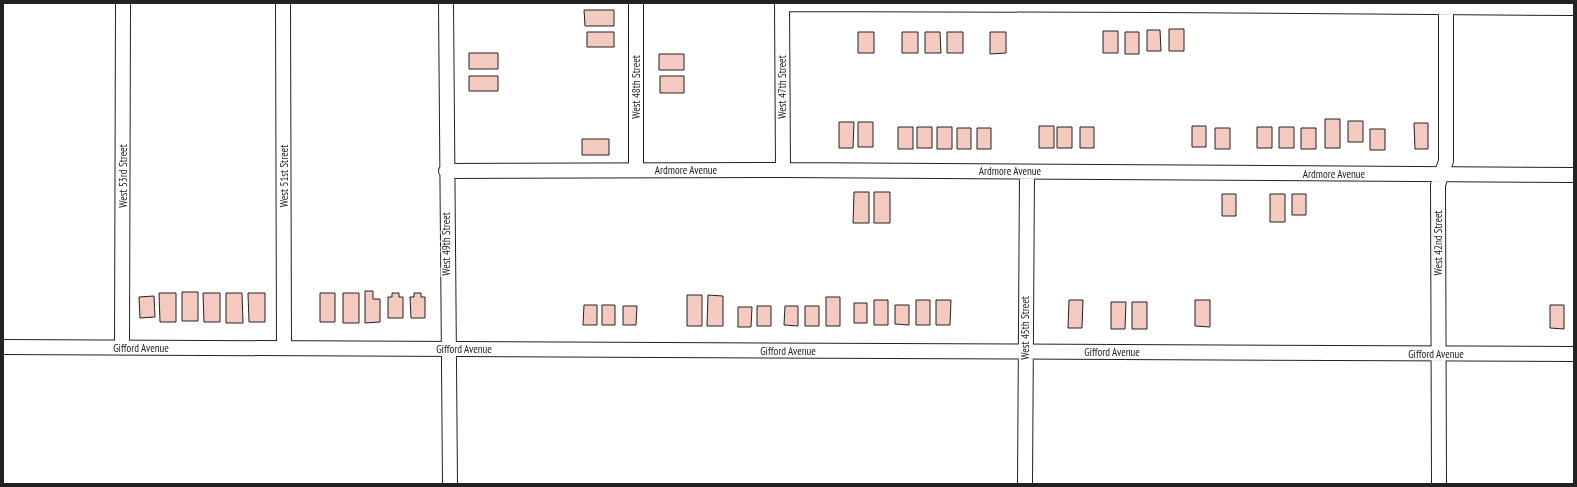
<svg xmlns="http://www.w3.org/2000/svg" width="1577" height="487" viewBox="0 0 1577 487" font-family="'PT Sans Narrow',sans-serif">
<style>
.building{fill:#f3c9c0;stroke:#222}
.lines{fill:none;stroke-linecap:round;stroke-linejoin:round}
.minor-casing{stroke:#222;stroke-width:16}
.minor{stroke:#fff;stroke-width:14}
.labels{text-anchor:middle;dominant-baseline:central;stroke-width:3;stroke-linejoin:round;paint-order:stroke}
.street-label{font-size:11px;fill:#222;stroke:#fff}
</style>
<rect width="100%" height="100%" fill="#fff"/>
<!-- building -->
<path class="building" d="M584,10h30v16h-29z
M1169,29h15v22h-15z
M1147,30h13l1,21h-14z
M1103,31h15v22h-15z
M587,32h27v15h-27z
M858,32h16v21h-16z
M902,32h16v21h-16z
M925,32h15l1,21h-16z
M947,32h16v21h-16z
M990,32h16v21l-16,1z
M1125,32h14v22h-14z
M469,53h29v16h-29z
M659,54h25v16h-25z
M469,76h29v15h-29z
M660,76h24v17h-24z
M1325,119h15v29h-15z
M1348,121h15v21h-15z
M839,122h15l-1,26h-14z
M858,122h15v25h-15z
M1414,123h14v26h-13z
M1039,126h15v22h-15z
M1192,126h14v21h-14z
M898,127h15v22h-15z
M917,127h15v21h-15z
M937,127h15v22h-15z
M1057,127h15v21h-15z
M1080,127h14v21h-14z
M1257,127h15v21h-15z
M1279,127h15v21h-15z
M957,128h14v21h-14z
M977,128h14v21h-14z
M1215,128h15v21h-15z
M1301,128h15v21h-15z
M1370,129h15v21h-15z
M582,139h27v16h-27z
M854,192h15v31h-16z
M874,192h16v31h-16z
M1222,194h14v22h-14z
M1270,194h15v28h-15z
M1292,194h14v21h-14z
M365,291h8v8h7v23l-15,1z
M182,292h16v29h-16z
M159,293h17v29h-16z
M203,293h17v29h-16z
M226,293h16l1,30h-17z
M248,293h17v29h-16z
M320,293h15v29h-15z
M343,293h16v30h-16z
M392,293h7v4h4v21h-15v-21h4z
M414,293h7v4h4v21h-14l-1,-21h4z
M687,295h15v31h-15z
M708,295l15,1v30h-16z
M154,296l1,21 -15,1 -1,-21z
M826,297h14v29h-14z
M874,300h14v25h-14z
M916,300h14v25h-14z
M936,300h15l-1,25h-14z
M1069,300h14l-1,28h-14z
M1195,300h15v27l-15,-1z
M1111,302h15l-1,27h-14z
M1132,302h15v27h-15z
M854,303h13v20h-13z
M584,305h13v20h-14z
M602,305h13v20h-13z
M895,305h14v20l-14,-1z
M1550,305h14v24l-14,-1z
M623,306h14l-1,19h-13z
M757,306h14v20h-14z
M785,306h13v20l-14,-1z
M805,306h14v20h-14z
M738,307h14l-1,20h-13z"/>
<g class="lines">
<!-- minor casing -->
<g class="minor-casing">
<path id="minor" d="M283,3l1,345
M446,3l4,481
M782,3l1,167
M782,4l377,1 415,3
M636,170v-167
M446,171l337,-1 791,5
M3,347l1571,7
M122,348l1,-345
M1025,484l2,-312
M1439,484l-1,-299 8,-24v-158"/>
</g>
<!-- minor -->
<use href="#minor" class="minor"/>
</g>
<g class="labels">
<!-- street labels -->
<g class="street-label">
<text transform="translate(636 87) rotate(-90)">West 48th Street</text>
<text transform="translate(782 87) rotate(-90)">West 47th Street</text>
<text x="686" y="170">Ardmore Avenue</text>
<text x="1010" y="171">Ardmore Avenue</text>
<text x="1334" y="174">Ardmore Avenue</text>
<text transform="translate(123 176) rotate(-90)">West 53rd Street</text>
<text transform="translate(284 176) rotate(-90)">West 51st Street</text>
<text transform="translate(1438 243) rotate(-90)">West 42nd Street</text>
<text transform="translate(446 244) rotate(-90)">West 49th Street</text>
<text transform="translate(1025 328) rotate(-90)">West 45th Street</text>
<text x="141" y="348">Gifford Avenue</text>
<text x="464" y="349">Gifford Avenue</text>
<text x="788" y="351">Gifford Avenue</text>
<text x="1112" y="352">Gifford Avenue</text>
<text x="1436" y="354">Gifford Avenue</text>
</g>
</g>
<!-- border -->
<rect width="1577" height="487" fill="none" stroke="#222222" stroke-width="8"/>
</svg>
